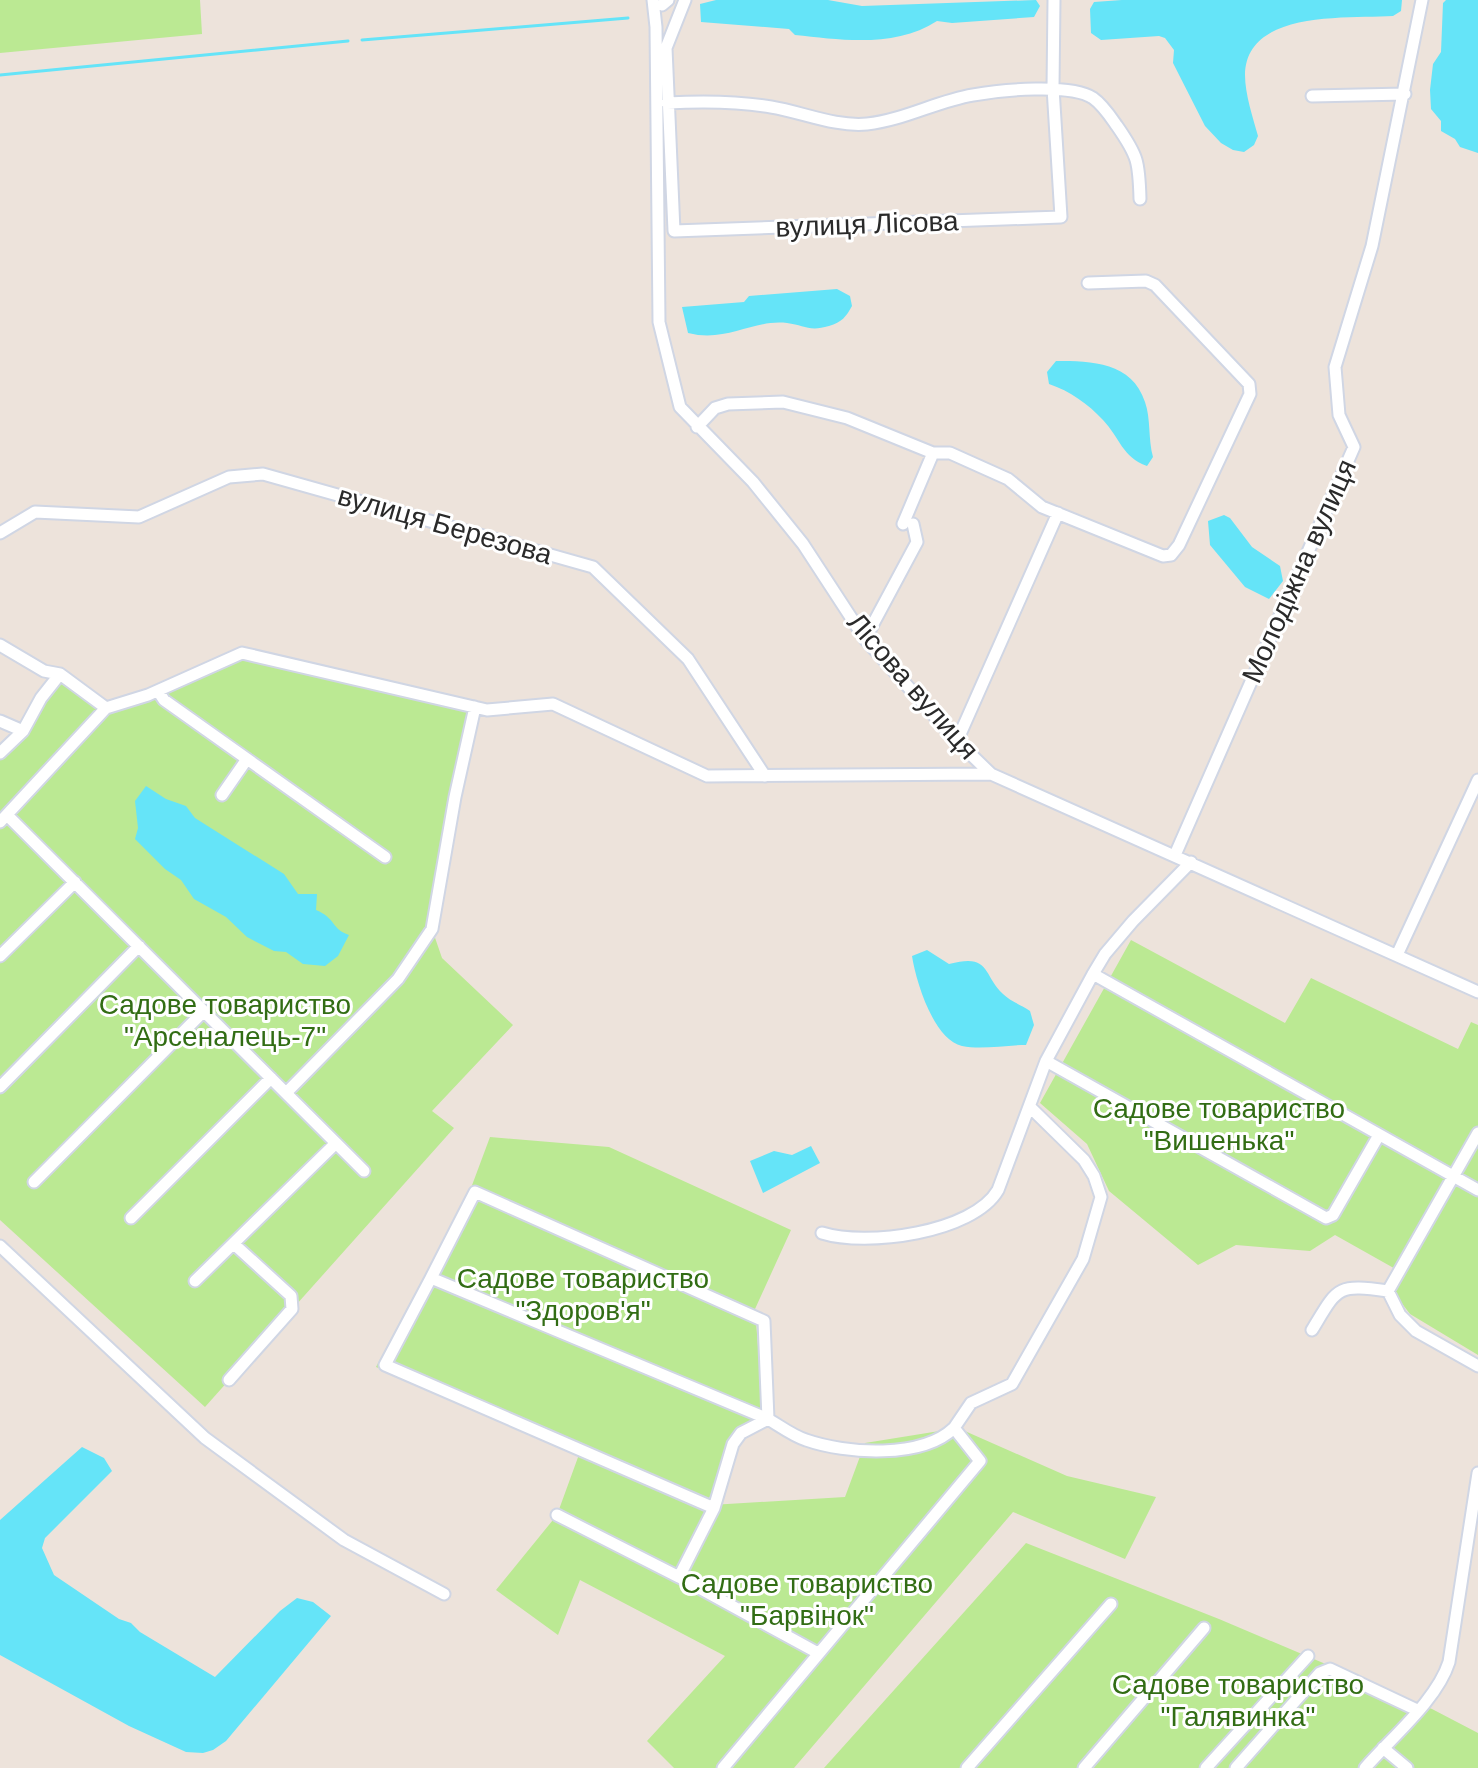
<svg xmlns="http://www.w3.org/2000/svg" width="1478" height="1768" viewBox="0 0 1478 1768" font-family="Arial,sans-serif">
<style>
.green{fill:#bbe993}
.water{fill:#65e4f8}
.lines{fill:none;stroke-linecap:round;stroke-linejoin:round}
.stream{stroke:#65e4f8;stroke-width:3}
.street-casing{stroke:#d0d6e4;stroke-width:15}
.street{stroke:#fff;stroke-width:11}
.labels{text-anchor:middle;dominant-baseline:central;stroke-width:6;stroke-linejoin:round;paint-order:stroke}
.street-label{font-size:28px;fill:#2a2a2a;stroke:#fff}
.park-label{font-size:28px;fill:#326d14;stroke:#fff}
</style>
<rect width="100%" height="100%" fill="#ede3db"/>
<!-- green -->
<path class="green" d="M0,0h200l2,34 -202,19z
M242,653l233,54 -43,222 10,29 71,67 -81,86 22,17 -249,279 -205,-187v-467l60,-79 47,34z
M1131,940l154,83 26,-45 147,71 13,-27 7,3v330l-68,-41 -20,-26 9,-17 -64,-36 -25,16 -74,-6 -38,20 -89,-74 -22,-47 -47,-41z
M490,1137l119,10 182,83 -36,79 9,113 -34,17 -19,66 134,-8 20,-54 93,-15 109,48 89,21 -31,62 -112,-47 -219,256h-120l-27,-27 78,-85 -145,-76 -22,55 -62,-45 61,-75 24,-66 -205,-82 95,-179z
M1026,1543l193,76 213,90 46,24v35h-654z"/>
<!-- water -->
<path class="water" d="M716,0h112l34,6 174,-6 4,6 -6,11 -82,6 -15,-2c-41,27 -95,19 -142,14l-6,-6 -88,-7 -1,-18z
M1122,0h280l-1,11 -8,5c-45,3 -147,-7 -148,59 0,19 8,43 13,61l-4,9 -10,7 -11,-2 -12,-7 -16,-17 -32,-63 1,-13 -9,-12 -6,-2 -58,4 -10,-7 -1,-24 4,-7z
M1446,0h32v153l-18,-6 -5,-8 -14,-8v-10l-10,-12 -1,-19 3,-26 8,-12 2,-49z
M837,289l13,7 2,10c-6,11 -10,16 -23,20 -20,6 -25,-1 -42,-3 -34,-4 -60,20 -99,10l-6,-26 62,-5 5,-6z
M1056,361c36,0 76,1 89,41 6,17 3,37 8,55l-6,9c-25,-9 -27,-28 -44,-46 -15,-16 -33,-29 -54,-36l-2,-12z
M1224,515l6,3 22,29 28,19 3,15 -14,18 -24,-12 -35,-42 -2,-24z
M146,786l20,13 20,7 9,12 89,56 14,20h19l-1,16c20,8 15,19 33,25l-11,21 -13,10 -22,-2 -17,-12 -12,-1 -27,-14 -21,-20 -32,-18 -13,-19 -16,-11 -30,-30 3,-11 -3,-27z
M927,950l22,14c42,-11 33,10 54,30 7,7 18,11 27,17l4,14 -8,20c-20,0 -45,5 -64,1 -28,-6 -46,-64 -50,-90z
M811,1146l9,17 -57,30 -13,-32 24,-10 18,4z
M82,1447l22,11 8,13 -67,67 -3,10 12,27 65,44 12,4 9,9 75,45 65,-66 17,-13 16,4 18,14 -105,125 -13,9 -10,3 -17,-1 -57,-26 -129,-71v-135z"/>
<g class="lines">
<!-- stream -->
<path class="stream" d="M362,40l266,-22
M0,75l348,-34"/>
<!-- street casing -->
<g class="street-casing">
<path id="street" d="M653,0l3,27 3,295 21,85 73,75 50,62 62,95 92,102 34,33 487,218
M685,0l-19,48 8,183 387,-14 -8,-129 1,-88
M662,5l6,-5
M1312,96l93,-2
M667,103c36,-2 69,-2 104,4 31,5 64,20 96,17 37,-4 70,-23 106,-29 27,-5 98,-12 120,3 10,7 17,18 24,28 21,30 22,36 23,73
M697,427l18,-19 13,-4 55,-2 64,16 86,35 -30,71
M933,453h17l58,26 34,28 121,49 8,-1 8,-10 71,-151 -1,-10 -94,-99 -9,-4 -58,2
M0,533l35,-21 104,5 90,-40 34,-3 330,93 95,92 77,117
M865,639l52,-97 -4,-18
M0,645l44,26 16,3
M158,691l6,9 221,157
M0,721l23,10
M957,741l101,-228
M0,753l23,-22 18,-33 19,-24 46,34
M222,795l25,-36
M7,815l357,356
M0,822l106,-114 42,-13 94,-42 245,57 66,-6 154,72 284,-2
M1175,855l179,-408 -15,-32 -4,-48 37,-121 50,-246
M1397,955l81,-175
M0,956l75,-74
M1093,974l385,216
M1046,1061l280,157 7,-3 46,-80
M0,1087l139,-141
M286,1093l112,-114 34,-50 23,-132 20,-90
M34,1182l170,-171
M131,1218l140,-140
M822,1233c44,14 151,0 176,-43l48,-129 47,-87 12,-20 28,-33 58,-59
M0,1246l205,192 139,102 100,54
M431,1278l-46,87 329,143 -35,69 139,76
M195,1281l141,-138
M1388,1291l12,24 16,16 62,35
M1312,1330c26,-43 24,-46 76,-39l90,-158
M229,1380l63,-71 -1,-13 -56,-51
M714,1508l19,-64 8,-11 27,-14 -4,-98 -289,-129 -44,86 337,141c12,7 25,17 38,21 40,14 116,19 148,-12
M557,1515l122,62
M1383,1748l24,20
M723,1768l257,-307 -26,-33 17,-25 41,-19 71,-125 18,-62 -7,-21 -10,-16 -53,-52
M967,1768l144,-164
M1084,1768l120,-140
M1206,1768l102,-112
M1236,1768l84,-95 10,-4 87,41
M1365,1768c27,-31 72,-68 84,-106l29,-189"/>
</g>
<!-- street -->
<use href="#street" class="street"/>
</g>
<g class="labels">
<!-- street labels -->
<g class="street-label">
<text transform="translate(867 224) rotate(-2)">вулиця Лісова</text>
<text transform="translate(445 525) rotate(16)">вулиця Березова</text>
<text transform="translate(1299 571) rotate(-66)">Молодіжна вулиця</text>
<text transform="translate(913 686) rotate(49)">Лісова вулиця</text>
</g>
<!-- park labels -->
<g class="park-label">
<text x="225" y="1004">Садове товариство<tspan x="225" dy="32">"Арсеналець-7"</tspan></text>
<text x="1219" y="1108">Садове товариство<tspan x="1219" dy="32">"Вишенька"</tspan></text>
<text x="583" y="1278">Садове товариство<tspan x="583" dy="32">"Здоров'я"</tspan></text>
<text x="807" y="1583">Садове товариство<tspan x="807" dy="32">"Барвінок"</tspan></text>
<text x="1238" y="1684">Садове товариство<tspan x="1238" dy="32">"Галявинка"</tspan></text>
</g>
</g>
</svg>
